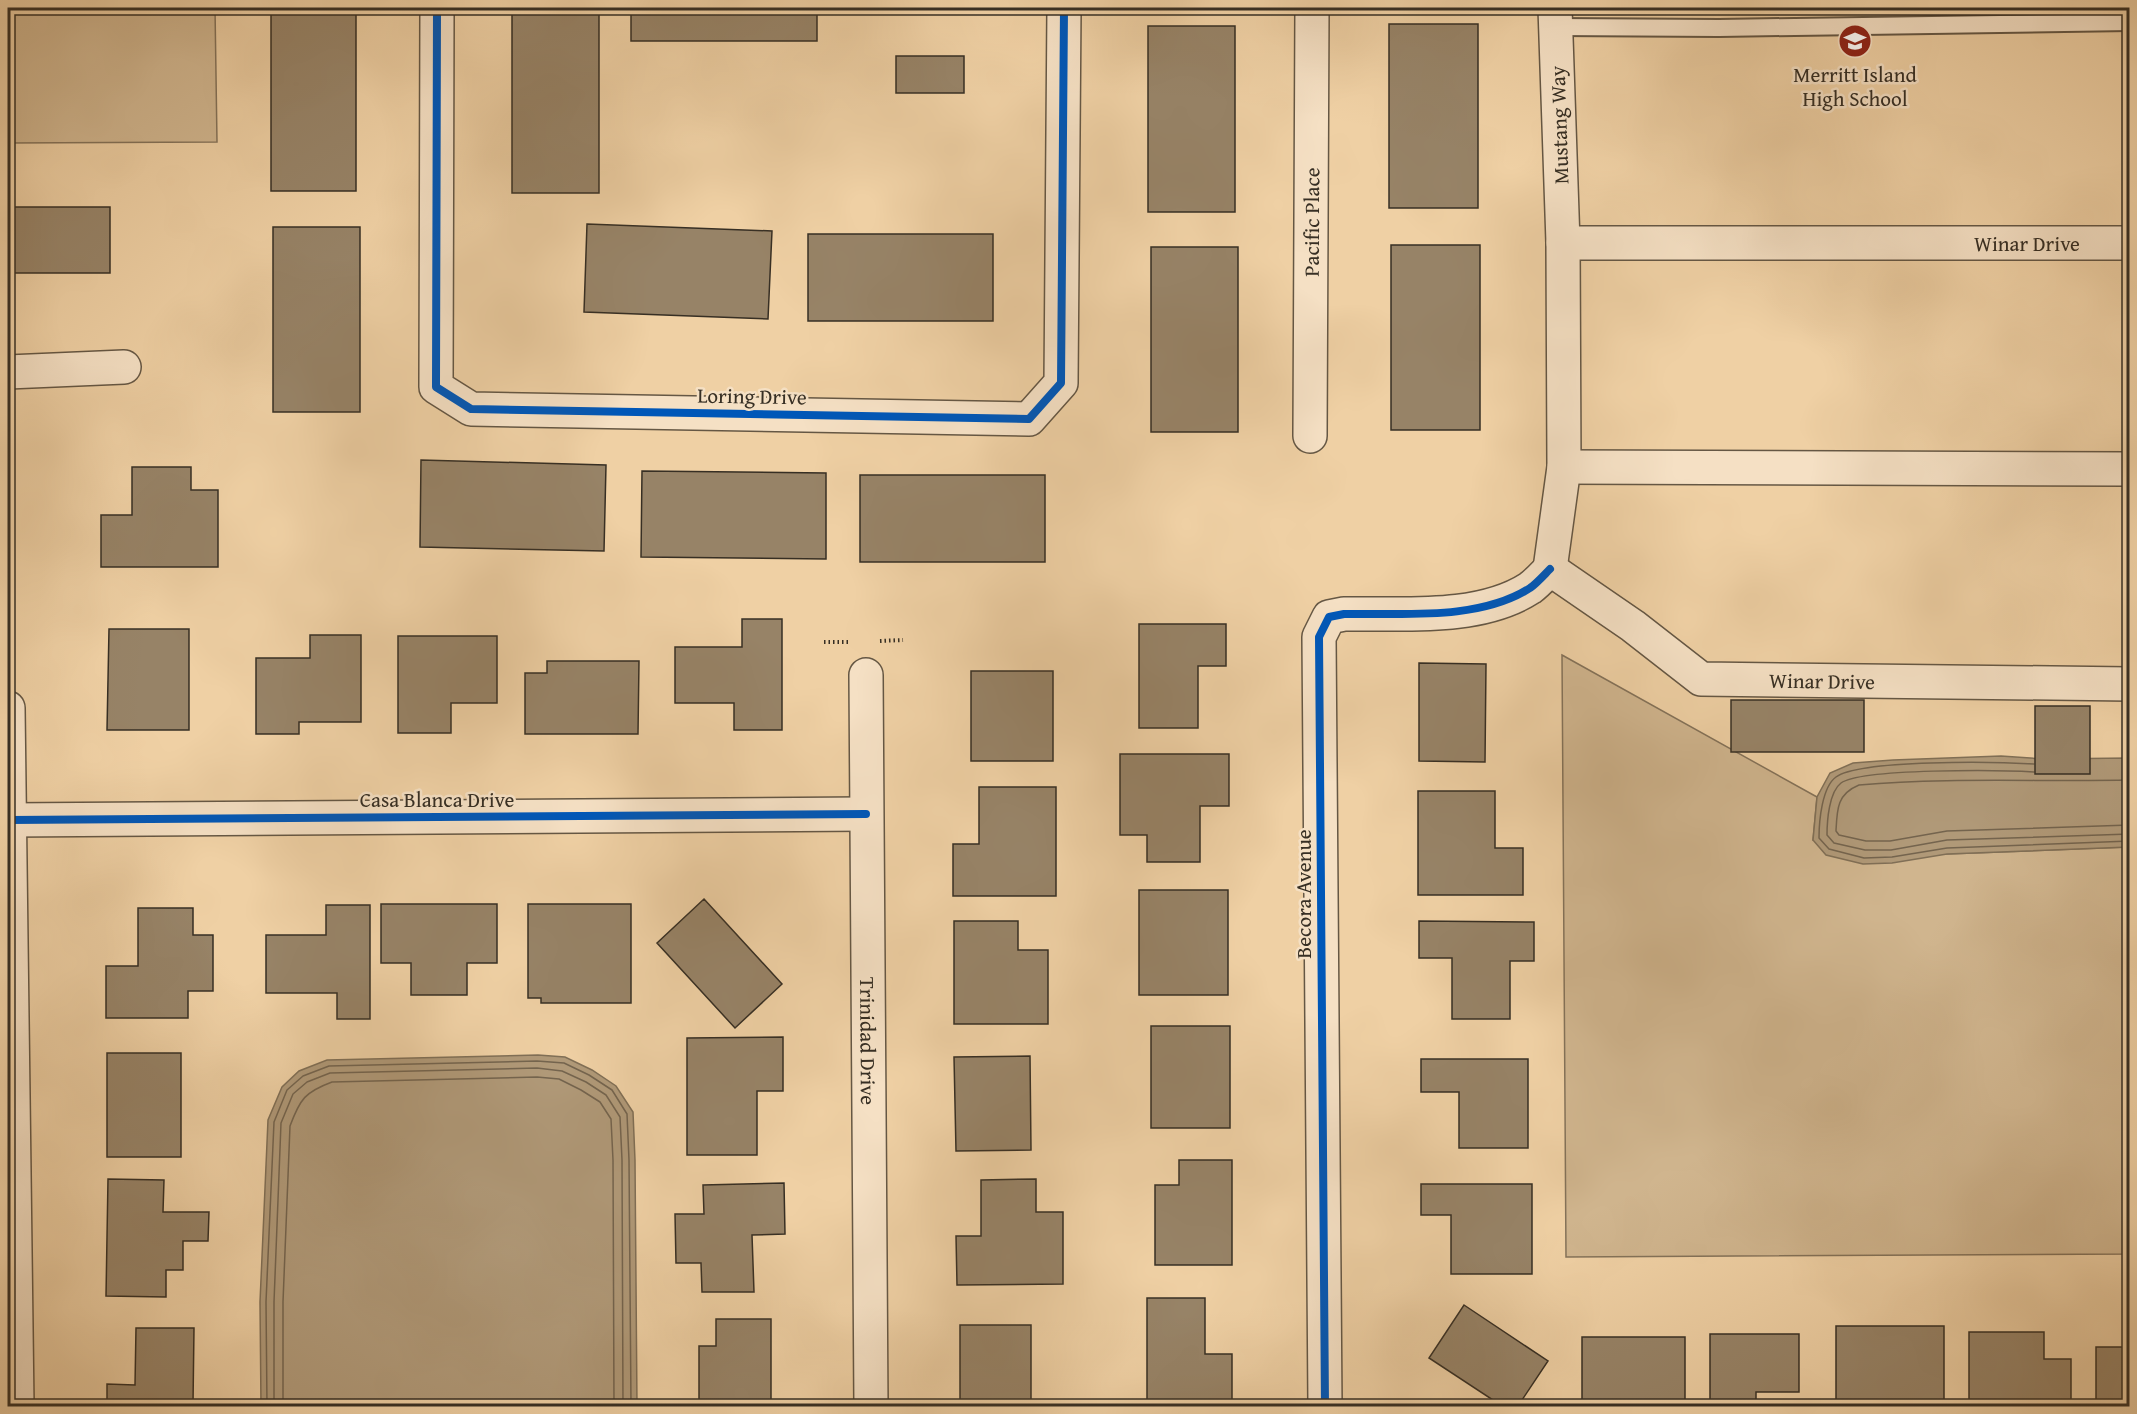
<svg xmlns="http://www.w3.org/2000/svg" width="2137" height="1414" viewBox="0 0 2137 1414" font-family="'Gentium Book Plus',serif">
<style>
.green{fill:#d0b58e;stroke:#847259;stroke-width:1.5}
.water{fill:#b09978;stroke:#806f56;stroke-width:1.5}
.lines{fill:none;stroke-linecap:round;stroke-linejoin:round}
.shore{stroke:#74644e;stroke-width:1.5}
.building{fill:#978367;stroke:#372f24;stroke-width:1.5}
.lane-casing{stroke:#655744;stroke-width:20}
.street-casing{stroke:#655744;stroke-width:36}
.path{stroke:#372f24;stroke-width:4;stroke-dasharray:1.5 3;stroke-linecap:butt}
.lane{stroke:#f5e0c4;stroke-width:16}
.street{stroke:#f5e0c4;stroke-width:33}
.cycleway-casing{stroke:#f5e0c4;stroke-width:11}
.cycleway{stroke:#0057b8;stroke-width:8}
.labels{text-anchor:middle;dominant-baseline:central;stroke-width:5;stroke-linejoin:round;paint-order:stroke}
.poi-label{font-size:21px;fill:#372f24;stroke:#f5e0c4}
.street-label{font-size:21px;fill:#372f24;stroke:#f5e0c4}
</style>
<rect width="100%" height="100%" fill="#efd0a4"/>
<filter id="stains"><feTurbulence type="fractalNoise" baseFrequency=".00333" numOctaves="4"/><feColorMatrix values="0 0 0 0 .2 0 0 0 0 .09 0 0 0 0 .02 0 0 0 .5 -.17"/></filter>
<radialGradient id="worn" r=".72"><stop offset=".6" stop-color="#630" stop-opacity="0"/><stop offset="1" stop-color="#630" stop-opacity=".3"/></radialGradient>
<!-- green -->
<path class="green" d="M8,8h207l2,134 -209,1z
M1562,655l255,142 -4,43 134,14 182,-7v407l-563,3z"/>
<!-- water -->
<path class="water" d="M2001,756l43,3 85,-1v89l-182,7 -55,9 -29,1 -37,-9 -13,-15 4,-43 13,-24 23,-10 40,-3z
M538,1055l27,2 27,13 24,16 17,26 2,48 2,246h-376l-1,-104 8,-182 14,-33 17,-16 28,-11z"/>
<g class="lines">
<!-- shore -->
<path class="shore" d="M2034,764c-36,-2 -173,-5 -198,13 -14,10 -17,44 -17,61l10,11 35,9 28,-1 55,-9 183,-7
M2034,772c-32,-2 -172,-4 -193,11 -12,9 -14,38 -14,52l7,8 31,7h26l56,-10 183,-6
M2130,780c-91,2 -181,-3 -271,5 -22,9 -22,24 -23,46l3,4 27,6h24l57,-10 183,-6
M267,1406l-1,-104 8,-180 13,-32 16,-14 26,-10 208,-5 27,2 25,12 23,15 15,24 2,46 2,246
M274,1406v-104l7,-179 12,-29 14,-12 23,-9 207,-5 25,3 24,11 20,13 14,22 2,43 1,246
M283,1406v-104l7,-176c10,-27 15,-34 42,-44l205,-5 22,2 22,11 19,12 11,17 2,41 1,246"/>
</g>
<!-- building -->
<path class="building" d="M271,8h85v183h-85z
M512,8h87v185h-87z
M631,8h186v33h-186z
M1389,24h89v184h-89z
M1148,26h87v186h-87z
M896,56h68v37h-68z
M12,207h98v66h-98z
M587,224l185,7 -4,88 -184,-7z
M273,227h87v185h-87z
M808,234h185v87h-185z
M1391,245h89v185h-89z
M1151,247h87v185h-87z
M421,460l185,5 -2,86 -184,-4z
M132,467h59v23h27v77h-117v-52h31z
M642,471l184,2v86l-185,-2z
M860,475h185v87h-185z
M742,619h40v111h-48v-27h-59v-56h67z
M1139,624h87v42h-28v62h-59z
M109,629h80v101h-82z
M310,635h51v87h-62v12h-43v-76h54z
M398,636h99v67h-46v30h-53z
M547,661h92l-1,73h-113v-61h22z
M1419,663l67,1 -1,98 -66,-1z
M971,671h82v90h-82z
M1731,700h133v52h-133z
M2035,706h55v68h-55z
M1120,754h109v52h-29v56h-53v-27h-27z
M979,787h77v109h-103v-52h26z
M1418,791h77v57h28v47h-105z
M1139,890h89v105h-89z
M704,899l78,85 -47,44 -78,-85z
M381,904h116v59h-30v32h-56v-32h-30z
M528,904h103v99h-90v-5h-13z
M326,905h44v114h-33v-26h-71v-58h60z
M138,908h55v27h20v56h-25v27h-82v-52h32z
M954,921h64v29h30v74h-94z
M1419,921l115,1v39h-24v58h-58v-61h-33z
M1151,1026h79v102h-79z
M783,1037v54h-26v64h-70v-117z
M107,1053h74v104h-74z
M1030,1056l1,94 -75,1 -2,-94z
M1421,1059h107v89h-69v-56h-38z
M1179,1160h53v105h-77v-80h24z
M108,1179l56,1 -1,32h46l-1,29h-25v29h-17v27l-60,-1z
M1036,1179v33h27v72l-106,1 -1,-49h25v-56z
M784,1183l1,51 -33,1 2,57h-52l-1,-29h-25l-1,-49h29l-1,-29z
M1421,1184h111v90h-81v-59h-30z
M1147,1298h58v56h27v46h-85z
M1464,1305l84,56 -30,45h-16l-73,-48z
M716,1319h55v87l-72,-1v-59h17z
M960,1325h71v81h-71z
M1836,1326h108v80h-108z
M136,1328h58l-1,76h30l-1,2h-115v-22l28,1z
M1969,1332h75v27h27v47h-102z
M1710,1334h89v58h-43v14h-46z
M1582,1337h103v69h-103z
M2096,1347h34v59h-34z"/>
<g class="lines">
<!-- lane casing -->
<g class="lane-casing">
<path id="lane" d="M1556,27l163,1 411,-6"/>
</g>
<!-- street casing -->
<g class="street-casing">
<g id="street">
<path d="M437,8l-1,379 35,22 558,10 32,-36 3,-375"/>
<path id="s1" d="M1563,243h567"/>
<path d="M8,372l116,-5"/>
<path id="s2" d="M1310,436l2,-428"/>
<path d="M1564,467l566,2"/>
<path id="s3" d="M1550,569l83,57 68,53 429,5"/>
<path d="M1550,569l14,-102 -1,-224 -8,-235"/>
<path id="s4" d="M866,675l5,731"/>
<path d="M8,708l9,698"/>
<path d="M9,820l857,-6"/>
<path d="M1325,1406l-6,-769 10,-20 15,-3c58,-1 135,7 186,-26 7,-5 14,-13 20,-19"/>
</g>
</g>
<!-- path -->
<path class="path" d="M880,641l23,-1
M824,642h27"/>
<!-- lane -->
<use href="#lane" class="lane"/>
<!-- street -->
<use href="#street" class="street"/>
<!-- cycleway casing -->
<g class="cycleway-casing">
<path id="cycleway" d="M437,8l-1,379 35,22 558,10 32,-36 3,-375
M9,820l857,-6
M1325,1406l-6,-769 10,-20 15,-3c58,-1 135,7 186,-26 7,-5 14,-13 20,-19"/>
</g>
<!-- cycleway -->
<use href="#cycleway" class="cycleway"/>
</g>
<!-- icons -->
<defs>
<g id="school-disc" transform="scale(1.725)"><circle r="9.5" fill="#8f2418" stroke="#f5e0c4"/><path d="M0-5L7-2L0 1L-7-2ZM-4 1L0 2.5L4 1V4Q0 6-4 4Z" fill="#fff"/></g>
</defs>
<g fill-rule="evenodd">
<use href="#school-disc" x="1855" y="41"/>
</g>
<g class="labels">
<!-- poi labels -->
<g class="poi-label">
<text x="1855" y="74">Merritt Island<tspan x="1855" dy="24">High School</tspan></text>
</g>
<!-- street labels -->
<g class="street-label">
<text transform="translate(1559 125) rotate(-92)">Mustang Way</text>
<text stroke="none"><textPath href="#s2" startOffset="214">Pacific Place</textPath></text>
<text stroke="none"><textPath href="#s1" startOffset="464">Winar Drive</textPath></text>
<text transform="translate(752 396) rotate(1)">Loring Drive</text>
<text stroke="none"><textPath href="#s3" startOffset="308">Winar Drive</textPath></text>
<text x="437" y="799">Casa Blanca Drive</text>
<text transform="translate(1303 894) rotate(-90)">Becora Avenue</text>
<text stroke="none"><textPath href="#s4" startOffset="366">Trinidad Drive</textPath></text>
</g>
</g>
<!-- margin -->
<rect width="2137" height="1414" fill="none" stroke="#efd0a4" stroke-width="30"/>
<rect x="9" y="9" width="2119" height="1396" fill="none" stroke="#372f24" stroke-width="3"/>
<rect x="15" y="15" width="2107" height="1384" fill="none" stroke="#372f24" stroke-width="1.5"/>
<rect width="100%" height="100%" filter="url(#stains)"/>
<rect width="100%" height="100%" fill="url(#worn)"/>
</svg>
